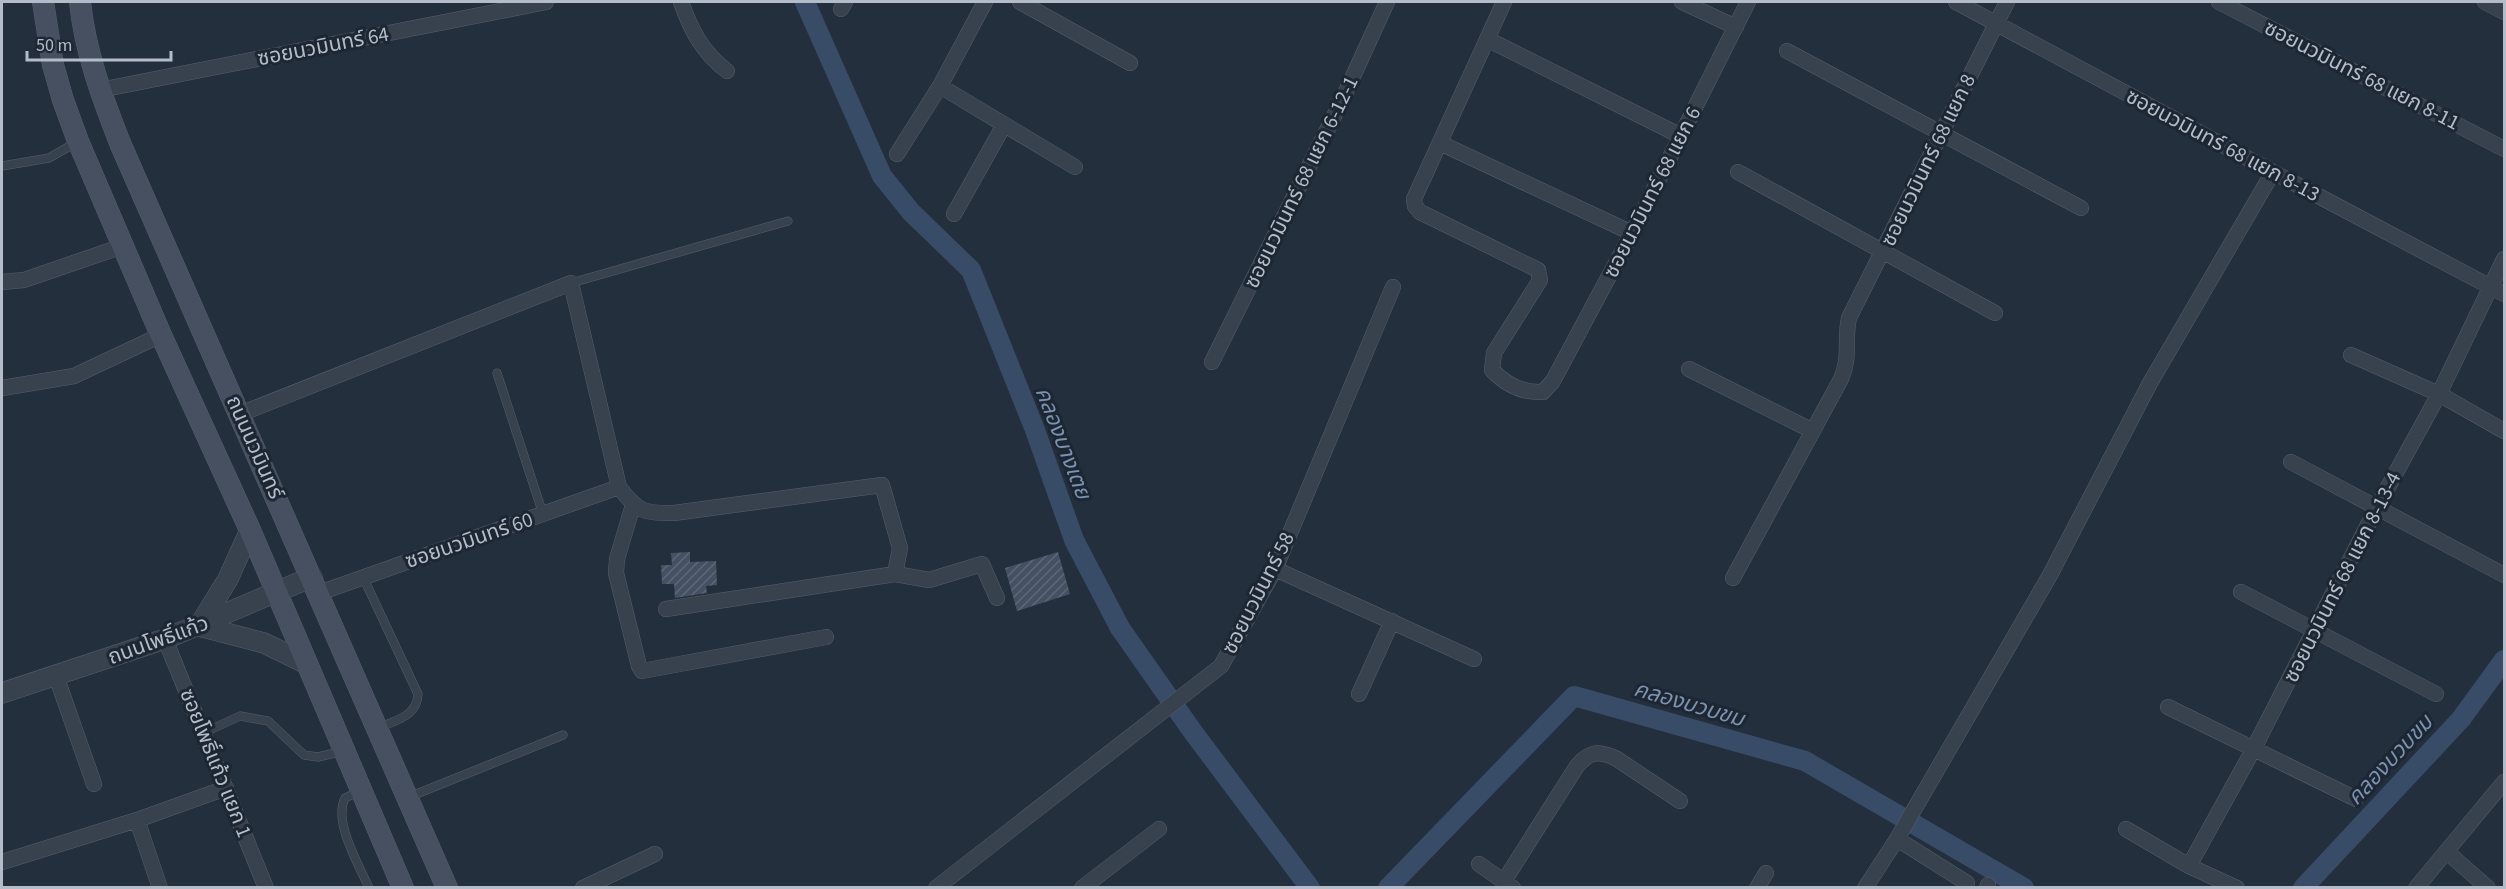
<svg xmlns="http://www.w3.org/2000/svg" width="2506" height="889" viewBox="0 0 2506 889" font-family="'Source Sans 3','Noto Sans Thai',sans-serif">
<style>
.lines{fill:none;stroke-linecap:round;stroke-linejoin:round}
.canal{stroke:#394c67;stroke-width:20}
.building{fill:url(#building-hatch)}
.service-casing{stroke:#565f6c;stroke-width:9}
.minor-casing{stroke:#565f6c;stroke-width:16}
.tertiary-casing{stroke:#565f6c;stroke-width:21}
.secondary-casing{stroke:#565f6c;stroke-width:22}
.service{stroke:#38414e;stroke-width:8}
.minor{stroke:#38414e;stroke-width:15}
.tertiary{stroke:#38414e;stroke-width:20}
.secondary{stroke:#465061;stroke-width:21}
.labels{text-anchor:middle;dominant-baseline:central;stroke-width:6;stroke-linejoin:round;paint-order:stroke}
.street-label{font-size:21px;fill:#b4bcc9;stroke:#1d2633}
.water-label{font-size:22px;font-style:italic;fill:#7c92b1;stroke:#1d2633}
</style>
<defs>
<pattern id="building-hatch" width="6" height="6" patternUnits="userSpaceOnUse" patternTransform="scale(1.5)"><rect width="6" height="6" fill="#455162"/><path d="M-1 1l2-2M0 6l6-6M5 7l2-2" fill="none" stroke="#5d6877"/></pattern>
</defs>
<rect width="100%" height="100%" fill="#242f3e"/>
<g class="lines">
<!-- canal -->
<path class="canal" d="M805,2l77,174 29,36 60,58 64,160 39,110 46,88 73,104 117,156
M1388,888l186,-192 231,65 219,127
M2303,888l158,-169 43,-59"/>
</g>
<!-- building -->
<path class="building" d="M690,552v10l26,-1 1,24 -11,1 1,7 -32,5 -1,-14h-12l-1,-19h11l-1,-12z
M1058,552l12,42 -53,17 -12,-43z"/>
<g class="lines">
<!-- service casing -->
<g class="service-casing">
<path id="service" d="M2,166l47,-8 28,-16
M571,283l217,-62
M497,373l46,141
M363,577l55,117c-1,22 -20,25 -39,34
M203,733l37,-17 28,5 36,34 14,2 25,-6
M360,791l-15,7c-12,24 14,67 24,90
M409,797l154,-62"/>
</g>
<!-- minor casing -->
<g class="minor-casing">
<path id="minor" d="M681,2c10,28 21,50 46,69
M1020,2l110,61
M1504,2l-90,197 1,7 5,6 118,58 2,10 -46,73 -2,17c14,15 30,23 51,22l10,-11 79,-148 116,-231
M1682,2l54,25
M1956,2l317,170 231,122
M2219,2l285,147
M2485,2l19,10
M841,9l4,-7
M1487,39l194,97
M1787,51l294,157
M940,86l135,81
M100,90l446,-88
M1440,143l192,90
M897,154l43,-68 45,-84
M1738,172l257,141
M954,214l50,-89
M2,282l22,-2 99,-34
M2351,355l88,39 65,37
M1212,362l132,-266 43,-94
M1689,369l124,62
M2,388l72,-12 87,-41
M240,414l331,-131 48,204c18,24 25,27 55,26l208,-28 18,63 -5,26 -229,35
M2291,462l213,113
M633,505l-16,54 -1,14 23,93 3,5 184,-34
M1275,569l199,90
M895,574l34,6 53,-16 15,34
M1733,578l108,-199c10,-22 3,-39 8,-61l158,-316
M2241,592l195,102
M319,593l300,-106
M165,639l101,249
M56,676l38,108
M1359,694l33,-73
M2168,707l188,92
M137,820l23,68
M2126,829l63,37 48,22
M1897,839l70,44
M2447,852l41,36
M2,862l135,-42 89,-32
M1479,864l34,24
M2189,866l64,-116 123,-241 63,-115 65,-135
M1504,881l73,-115c13,-15 22,-16 40,-7l63,42
M583,888l72,-34
M936,888l285,-222 54,-97 118,-282
M1082,888l77,-59
M1757,888l9,-15
M1865,888l32,-49 153,-264 100,-192 123,-211
M1987,888l1,-3
M2416,888l88,-106"/>
</g>
<!-- tertiary casing -->
<g class="tertiary-casing">
<path id="tertiary" d="M199,626l65,17 43,21
M199,626l29,-47 22,-49
M2,693l163,-54 147,-62"/>
</g>
<!-- secondary casing -->
<g class="secondary-casing">
<path id="secondary" d="M43,2l10,63 10,35 15,41 83,194 89,195 153,358
M80,2c5,49 22,95 40,141l327,745"/>
</g>
<!-- service -->
<use href="#service" class="service"/>
<!-- minor -->
<use href="#minor" class="minor"/>
<!-- tertiary -->
<use href="#tertiary" class="tertiary"/>
<!-- secondary -->
<use href="#secondary" class="secondary"/>
</g>
<g class="labels">
<!-- street labels -->
<g class="street-label">
<text transform="translate(323 46) rotate(-11)">ซอยนวมินทร์ 64</text>
<text transform="translate(2362 75) rotate(27)">ซอยนวมินทร์ 68 แยก 8-11</text>
<text transform="translate(2223 145) rotate(28)">ซอยนวมินทร์ 68 แยก 8-13</text>
<text transform="translate(1928 160) rotate(-64)">ซอยนวมินทร์ 68 แยก 8</text>
<text transform="translate(1301 182) rotate(-64)">ซอยนวมินทร์ 68 แยก 6-12-1</text>
<text transform="translate(1652 192) rotate(-63)">ซอยนวมินทร์ 68 แยก 6</text>
<text transform="translate(255 447) rotate(66)">ถนนนวมินทร์</text>
<text transform="translate(469 540) rotate(-19)">ซอยนวมินทร์ 60</text>
<text transform="translate(2342 577) rotate(-63)">ซอยนวมินทร์ 68 แยก 8-13-4</text>
<text transform="translate(1258 593) rotate(-63)">ซอยนวมินทร์ 58</text>
<text transform="translate(158 640) rotate(-20)">ถนนโพธิ์แก้ว</text>
<text transform="translate(216 763) rotate(68)">ซอยโพธิ์แก้ว แยก 1</text>
</g>
<!-- water labels -->
<g class="water-label">
<text transform="translate(1063 443) rotate(69)">คลองบางเตย</text>
<text transform="translate(1689 704) rotate(16)">คลองบวบขม</text>
<text transform="translate(2390 760) rotate(-47)">คลองบวบขม</text>
</g>
</g>
<!-- border -->
<rect width="2506" height="889" fill="none" stroke="#b4bcc9" stroke-width="6"/>
<!-- scale -->
<path d="M27 51v9h144v-9" fill="none" stroke="#b4bcc9" stroke-width="3"/>
<text x="36" y="51" font-size="18" fill="#b4bcc9" stroke="#1d2633" stroke-width="4.5" paint-order="stroke">50 m</text>
</svg>
